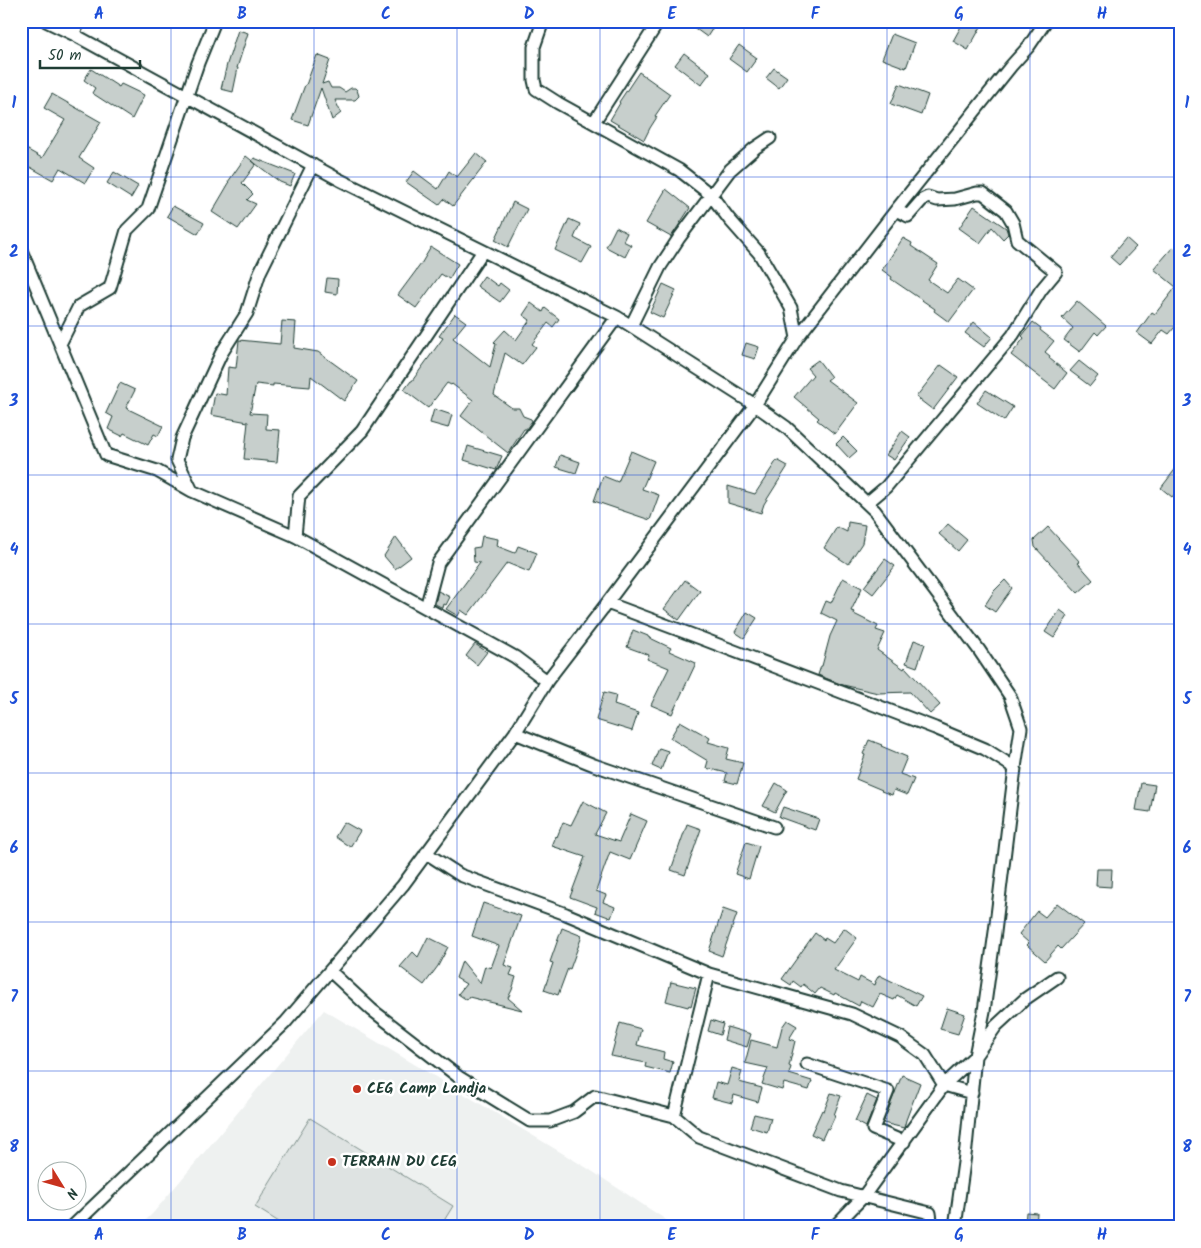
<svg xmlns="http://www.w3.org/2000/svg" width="1201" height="1248" viewBox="0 0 1201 1248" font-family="Kalam,sans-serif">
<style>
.built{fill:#eef1f0}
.green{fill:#dee3e2;stroke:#7e908b}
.building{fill:#c7cfcc;stroke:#1f3d34}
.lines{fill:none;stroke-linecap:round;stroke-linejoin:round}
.minor-casing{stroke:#1f3d34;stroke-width:15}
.minor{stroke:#fff;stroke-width:11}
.grid{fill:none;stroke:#1d4ed8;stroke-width:1;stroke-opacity:0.55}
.poi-dot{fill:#c8321e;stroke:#fff;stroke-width:2}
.labels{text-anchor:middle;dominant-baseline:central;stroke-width:5;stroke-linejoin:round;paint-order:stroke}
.poi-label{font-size:15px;font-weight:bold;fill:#1f3d34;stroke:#fff;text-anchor:start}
.neatline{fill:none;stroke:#1d4ed8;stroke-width:2}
.grid-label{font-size:16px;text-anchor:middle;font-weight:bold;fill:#1d4ed8}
</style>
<rect width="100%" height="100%" fill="#fff"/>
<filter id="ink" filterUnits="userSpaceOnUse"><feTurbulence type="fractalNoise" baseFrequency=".02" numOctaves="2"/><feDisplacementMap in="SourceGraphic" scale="10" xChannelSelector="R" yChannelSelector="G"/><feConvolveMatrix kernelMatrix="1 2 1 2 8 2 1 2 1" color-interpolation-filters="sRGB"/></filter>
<g filter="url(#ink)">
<!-- built -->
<path class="built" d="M324,1010l263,158 90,59h-538l15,-15z"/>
<!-- green -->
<path class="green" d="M310,1118l143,88 -13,21h-153l-32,-20z"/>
<!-- building -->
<path class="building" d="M685,21h23l6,5 -7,11z
M964,21h11l7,4 -14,25 -15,-9z
M238,30l10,3 -11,35h1l-5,24 -12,-3 6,-25z
M892,34l23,9 -9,25 -24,-9z
M739,45l18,13 -10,14 -18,-13z
M684,53l26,20 -9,12 -26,-20z
M317,55l13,5 -8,24 6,-2 3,6h8l6,4 6,-4h4l2,2 2,6 -4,4h-20l6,13 -9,7 -11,-32 -13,37 -16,-5 13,-35h1z
M774,68l13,9 -8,11 -13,-10z
M91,69l28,18 2,-3 23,11 -12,24 -40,-26 3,-5 -11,-8z
M639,72l31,22 -15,22 2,1 -7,11 -6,12 -34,-20 10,-17 -1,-1z
M899,84l29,11 -7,20 -30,-11z
M52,94l49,28 -22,36 15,10 -9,15 -25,-15 -7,12 -32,-18v-16l21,12 23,-38 -21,-12z
M476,153l11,9 -34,44 -9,-7 -5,6 -33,-23 8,-11 24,18 11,-18 8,6z
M246,156l10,8 -14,19 11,11 -6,6 9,4 -18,25 -26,-17 17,-29 -1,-1z
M254,158l41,16 -5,12 -10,-4 -28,-21z
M114,172l24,14 -7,12 -24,-15z
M666,189l24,19 -19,29 -25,-14z
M513,202l14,7 -19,38 -13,-7z
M173,206l31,17 -6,11 -31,-18z
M974,206l32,22 2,6 -5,5 -11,-12 -12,16 -21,-15z
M569,219l11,5 -6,14 17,9 -9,16 -27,-13z
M616,227l11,6 -4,8 8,4 -6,12 -19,-10z
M903,238l9,5 -1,3 27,18 -10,16 19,13 11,-14 15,11 -24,32 -15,-11 1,-2 -44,-30 1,-2 -10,-7z
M1126,238l10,9 -17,18 -9,-8z
M431,247l27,17 -9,15 -8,-5 -25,34 -18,-13 23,-31z
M1173,247l7,6v68l-11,13 -6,-4 -11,14 -15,-11 15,-21 3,2 21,-27 -22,-18z
M484,276l14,10 2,-3 9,7 -9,12 -23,-16z
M327,278l11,1 -1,15 -12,-2z
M663,284l13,6 -13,28 -13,-6z
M1077,301l29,25 -8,9 -3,-3 -15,20 -16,-12 9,-12 -11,-10z
M531,303l12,9 2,-4 14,11 -6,8 -5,-4 -16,21 4,3 -14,18 -17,-12 -11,42 18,13h7l4,8 8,3 1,2 -6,8h-2l-16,24 -47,-37 12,-16 -21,-16 -1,1 -4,-2 -19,25 -24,-18 7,-9h1l31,-43 -4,-2 16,-22 11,8 -13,16 37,29 6,-23 -2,-2 11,-12 11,10 14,-20 -7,-5z
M282,321l14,1 -2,26 24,4 40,29 -14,20 -33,-25 -1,11 -37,-3v2l-17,-2 -6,29 17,1 -1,15 14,1 -3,32 -33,-3 4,-37 -37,-7 4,-22 11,2 2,-28 8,1 3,-28 41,4z
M974,322l18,15 -8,10 -19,-14z
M1033,322l8,6 -1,2 14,11 -9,11 5,4 -1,2 18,15 -12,16 -44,-34 13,-17 -2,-2z
M746,343l13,4 -4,12 -13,-4z
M818,360l13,17 -4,3 31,23 -23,31 -18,-14 2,-2 -25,-21 19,-22 -6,-7z
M1079,361l19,15 -8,10 -20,-15z
M941,365l17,12 -25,33 -17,-13z
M120,383l15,7 -9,18 37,18 -5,10 -4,-2 -6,11 -24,-12 -2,3 -14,-7 5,-12 -7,-4z
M986,390l27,17 -9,14 -27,-18z
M434,409l18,6 -4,13 -18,-5z
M902,431l8,6 -16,23 -8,-5z
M843,437l14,14 -8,7 -13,-14z
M468,446l34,10 -6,14 -32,-10z
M631,451l23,10 -12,28 17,6 -9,25 -56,-19 9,-25 15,6z
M560,455l20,7 -4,11 -20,-6z
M777,460l11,6 -24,38 -3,9 -33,-10v-17l27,8z
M1180,463v25l-8,9 -11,-9z
M848,522l17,3 -3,18 -14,21 -24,-16 13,-21 10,5z
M948,524l19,16 -9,11 -19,-17z
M1048,527l32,35 -2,1 15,17 -15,13 -43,-46 -1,-7z
M482,536l16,3 -1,7 18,7 3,-7 19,7 -8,19 -22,-9 -39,52 -7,-5 -3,6 -12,-7 34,-46 -6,-1 -1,-14 7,-1z
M396,537l15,20 -16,12 -11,-13z
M885,559l10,7 -22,28 -9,-7z
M843,578l19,10 -11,23 4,1 -1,2 24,12 -2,4 9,3 -8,17 27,19 1,-2 35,38 -10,9 -20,-22 -32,1 -35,-8 -25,-10 3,-9h1l8,-30 7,-15 -16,-8 5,-12 5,2z
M685,580l15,11 -21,29 -15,-11z
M1005,580l7,8 -17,24 -10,-7 9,-14z
M438,591l12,6 -4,8 -2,-1 -1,4 -8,-4z
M1060,610l8,6 -14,22 -9,-6z
M747,612l10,6 -13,20 -9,-6z
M633,630l15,6v1l23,11 -2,3 27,12 -24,51 -21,-9 18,-37 -22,-9 2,-4 -22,-8z
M914,640l11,4 -8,23 -11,-4z
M475,644l12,8 -10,13 -11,-9z
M604,692l12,3 -2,10 24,8 -6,18 -36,-11z
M680,721l30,17 -2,4 21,6 -3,11 17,4 -6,21 -12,-3 2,-8 -21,-5 2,-7 -38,-23z
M869,740l13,5 -1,1 26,11 -7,17 14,5 -7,16 -13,-5 -2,5 -11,-4 1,-1 -26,-11 9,-24 -2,-1z
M659,748l9,3 -7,19 -9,-4z
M776,783l11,7 -12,22 -12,-6z
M1141,783l14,2 -5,27 -14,-2z
M583,801l23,12 -11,21 24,8 12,-28 16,7 -17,39 -20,-8 -14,39 10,4 -3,7 12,5 -4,11 -16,-6 2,-5 -27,-10 15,-40 -33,-11 4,-10 1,1 6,-15 8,3z
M783,807l36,12 -4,11 -36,-13z
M344,822l16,9 -10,16 -15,-10z
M687,824l14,5 -16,46 -14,-5z
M746,842l13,4 -10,33 -14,-5z
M1097,869h15l-1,18 -15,-1z
M483,903l38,13 -17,49 9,3 -3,7 6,2 -4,13 -4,8 14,12 -53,-13 -2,3 -9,-6 8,-10 -10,-6 6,-17 18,22 5,-17 6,2 8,-22 -27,-10z
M1057,903l27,21 -23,25 -3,-3 -13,15 -18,-16 2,-2 -10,-9 18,-23 8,6z
M723,909l14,5 -15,42 -13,-5z
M562,928l20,8 -12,33 -2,-1 -10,27 -14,-5 9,-27 -3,-1z
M844,928l13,10 -23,32 24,12 2,-5 15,8 1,-3h-1l4,-7 43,21 -6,10 -19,-11 -3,5 -14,-6 -7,13 -12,-6 -2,5 -24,-13 -1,2 -14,-7 -5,6 -12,-10 -2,3 -8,-6 -2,4 -9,-6 33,-46 9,7 1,-2 8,5z
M428,937l20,10 -10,19 -14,19 -24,-18 13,-15 5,5z
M671,982l25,6 -5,18 -2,-1 -1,2 -22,-6z
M947,1008l18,6 -7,20 -18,-5z
M711,1020l12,4 -3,11 -12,-4z
M787,1020l10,6 -8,13 6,2 -6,25 2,1 -2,7 23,7 -3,9 -25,-7 -2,7 -20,-6 6,-16 -23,-5 6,-23 26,7 5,-20z
M620,1023l21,6 -4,16 27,7 -1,7 10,3 -3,11 -25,-6 1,-4 -35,-7z
M727,1027l24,7 -4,13 -23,-7z
M732,1068l10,3 -3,11 23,6 -4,14 -24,-7 -2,8 -20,-5 4,-16 11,3z
M902,1075l18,8 -14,37 -2,8 -21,-5z
M831,1093l10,3 -7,19 1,1 -6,13 -2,-1 -5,11 -11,-5 11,-24 2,1z
M867,1095l10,5 -11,27 -11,-6z
M754,1114l17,4 -4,14 -17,-5z
M1026,1212l11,1 -1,14h-11z"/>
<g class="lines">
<!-- minor casing -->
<g class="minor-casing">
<path id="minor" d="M46,21l27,13 267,146 277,137 138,88 31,22 89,84 104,139 31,46 11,32 -6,40 -20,164 -11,79 -9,45 -9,92 -11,79
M543,21l-9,26v33l2,9 22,14 121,67 32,25 18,24 30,34 32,55 6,30
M73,34l7,-13
M594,122l65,-101
M21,250l85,205 51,16 35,20 103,45 220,121 32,24
M631,326l29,-59 19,-29 51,-68 25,-22 15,-10
M60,344l19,-38 31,-18 17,-58 21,-21 50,-146 17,-42
M192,491l-15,-31 5,-22 39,-84 26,-41 13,-41 53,-107
M867,503l19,-16 127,-152 28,-45 15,-18 -39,-32 -4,-17 -7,-12 -23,-18h-6l-22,6 -18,1 -9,-3 -6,3 -14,16 -12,-6
M295,536l4,-40 63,-65 121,-180
M607,603l96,36 232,89 50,21 30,19
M426,608l12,-45 179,-246
M515,733l79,32 180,62
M426,853l34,22 106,39 143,60 143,40 48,23 25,18 19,30 28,8
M330,971l42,39 88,68 70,43h20l24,-9 21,-16 79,20 25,21 142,54 89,22 2,14
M807,1064l81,27 -15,38 31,13
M674,1116l35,-142
M72,1227l213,-204 118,-138 112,-152 32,-52 60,-78 148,-198 42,-67 99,-128 115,-144 18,-20 17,-25
M834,1227l29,-30 81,-112 31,-29 21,-30 29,-27 32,-22"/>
</g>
<!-- minor -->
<use href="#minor" class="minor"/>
</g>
</g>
<!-- grid -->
<path class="grid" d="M171,21v1206M314,21v1206M457,21v1206M600,21v1206M744,21v1206M887,21v1206M1030,21v1206M21,177h1159M21,326h1159M21,475h1159M21,624h1159M21,773h1159M21,922h1159M21,1071h1159"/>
<!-- markers -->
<g class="poi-dot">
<circle cx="357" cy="1089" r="5"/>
<circle cx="332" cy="1162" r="5"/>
</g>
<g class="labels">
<!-- poi labels -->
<g class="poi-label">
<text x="367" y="1089">CEG Camp Landja</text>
<text x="342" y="1162">TERRAIN DU CEG</text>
</g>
</g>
<!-- margin -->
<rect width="1201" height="1248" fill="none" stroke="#fff" stroke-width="55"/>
<!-- north arrow -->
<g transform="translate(62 1186) rotate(127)"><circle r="24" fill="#ffffff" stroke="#a5b1ae"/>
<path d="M0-4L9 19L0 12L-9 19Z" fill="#c8321e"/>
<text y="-8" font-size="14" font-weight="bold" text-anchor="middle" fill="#1f3d34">N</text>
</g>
<!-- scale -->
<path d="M40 60v8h100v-8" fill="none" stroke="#1f3d34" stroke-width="2.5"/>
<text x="48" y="60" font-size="15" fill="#1f3d34" stroke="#ffffff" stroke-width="4" paint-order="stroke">50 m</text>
<rect x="28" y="28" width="1146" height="1192" class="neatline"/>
<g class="grid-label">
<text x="99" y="19">A</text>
<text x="242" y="19">B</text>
<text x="386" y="19">C</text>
<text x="529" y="19">D</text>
<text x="672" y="19">E</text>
<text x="815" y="19">F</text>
<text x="959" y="19">G</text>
<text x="1102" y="19">H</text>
<text x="14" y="108">1</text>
<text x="1187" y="108">1</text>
<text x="14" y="257">2</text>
<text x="1187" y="257">2</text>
<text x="14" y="406">3</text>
<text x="1187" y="406">3</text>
<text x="14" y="555">4</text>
<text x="1187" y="555">4</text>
<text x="14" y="704">5</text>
<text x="1187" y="704">5</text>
<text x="14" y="853">6</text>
<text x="1187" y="853">6</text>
<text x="14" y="1002">7</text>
<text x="1187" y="1002">7</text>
<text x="14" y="1152">8</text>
<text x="1187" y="1152">8</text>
<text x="99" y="1240">A</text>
<text x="242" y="1240">B</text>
<text x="386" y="1240">C</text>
<text x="529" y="1240">D</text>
<text x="672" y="1240">E</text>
<text x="815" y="1240">F</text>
<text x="959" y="1240">G</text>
<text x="1102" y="1240">H</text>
</g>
</svg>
